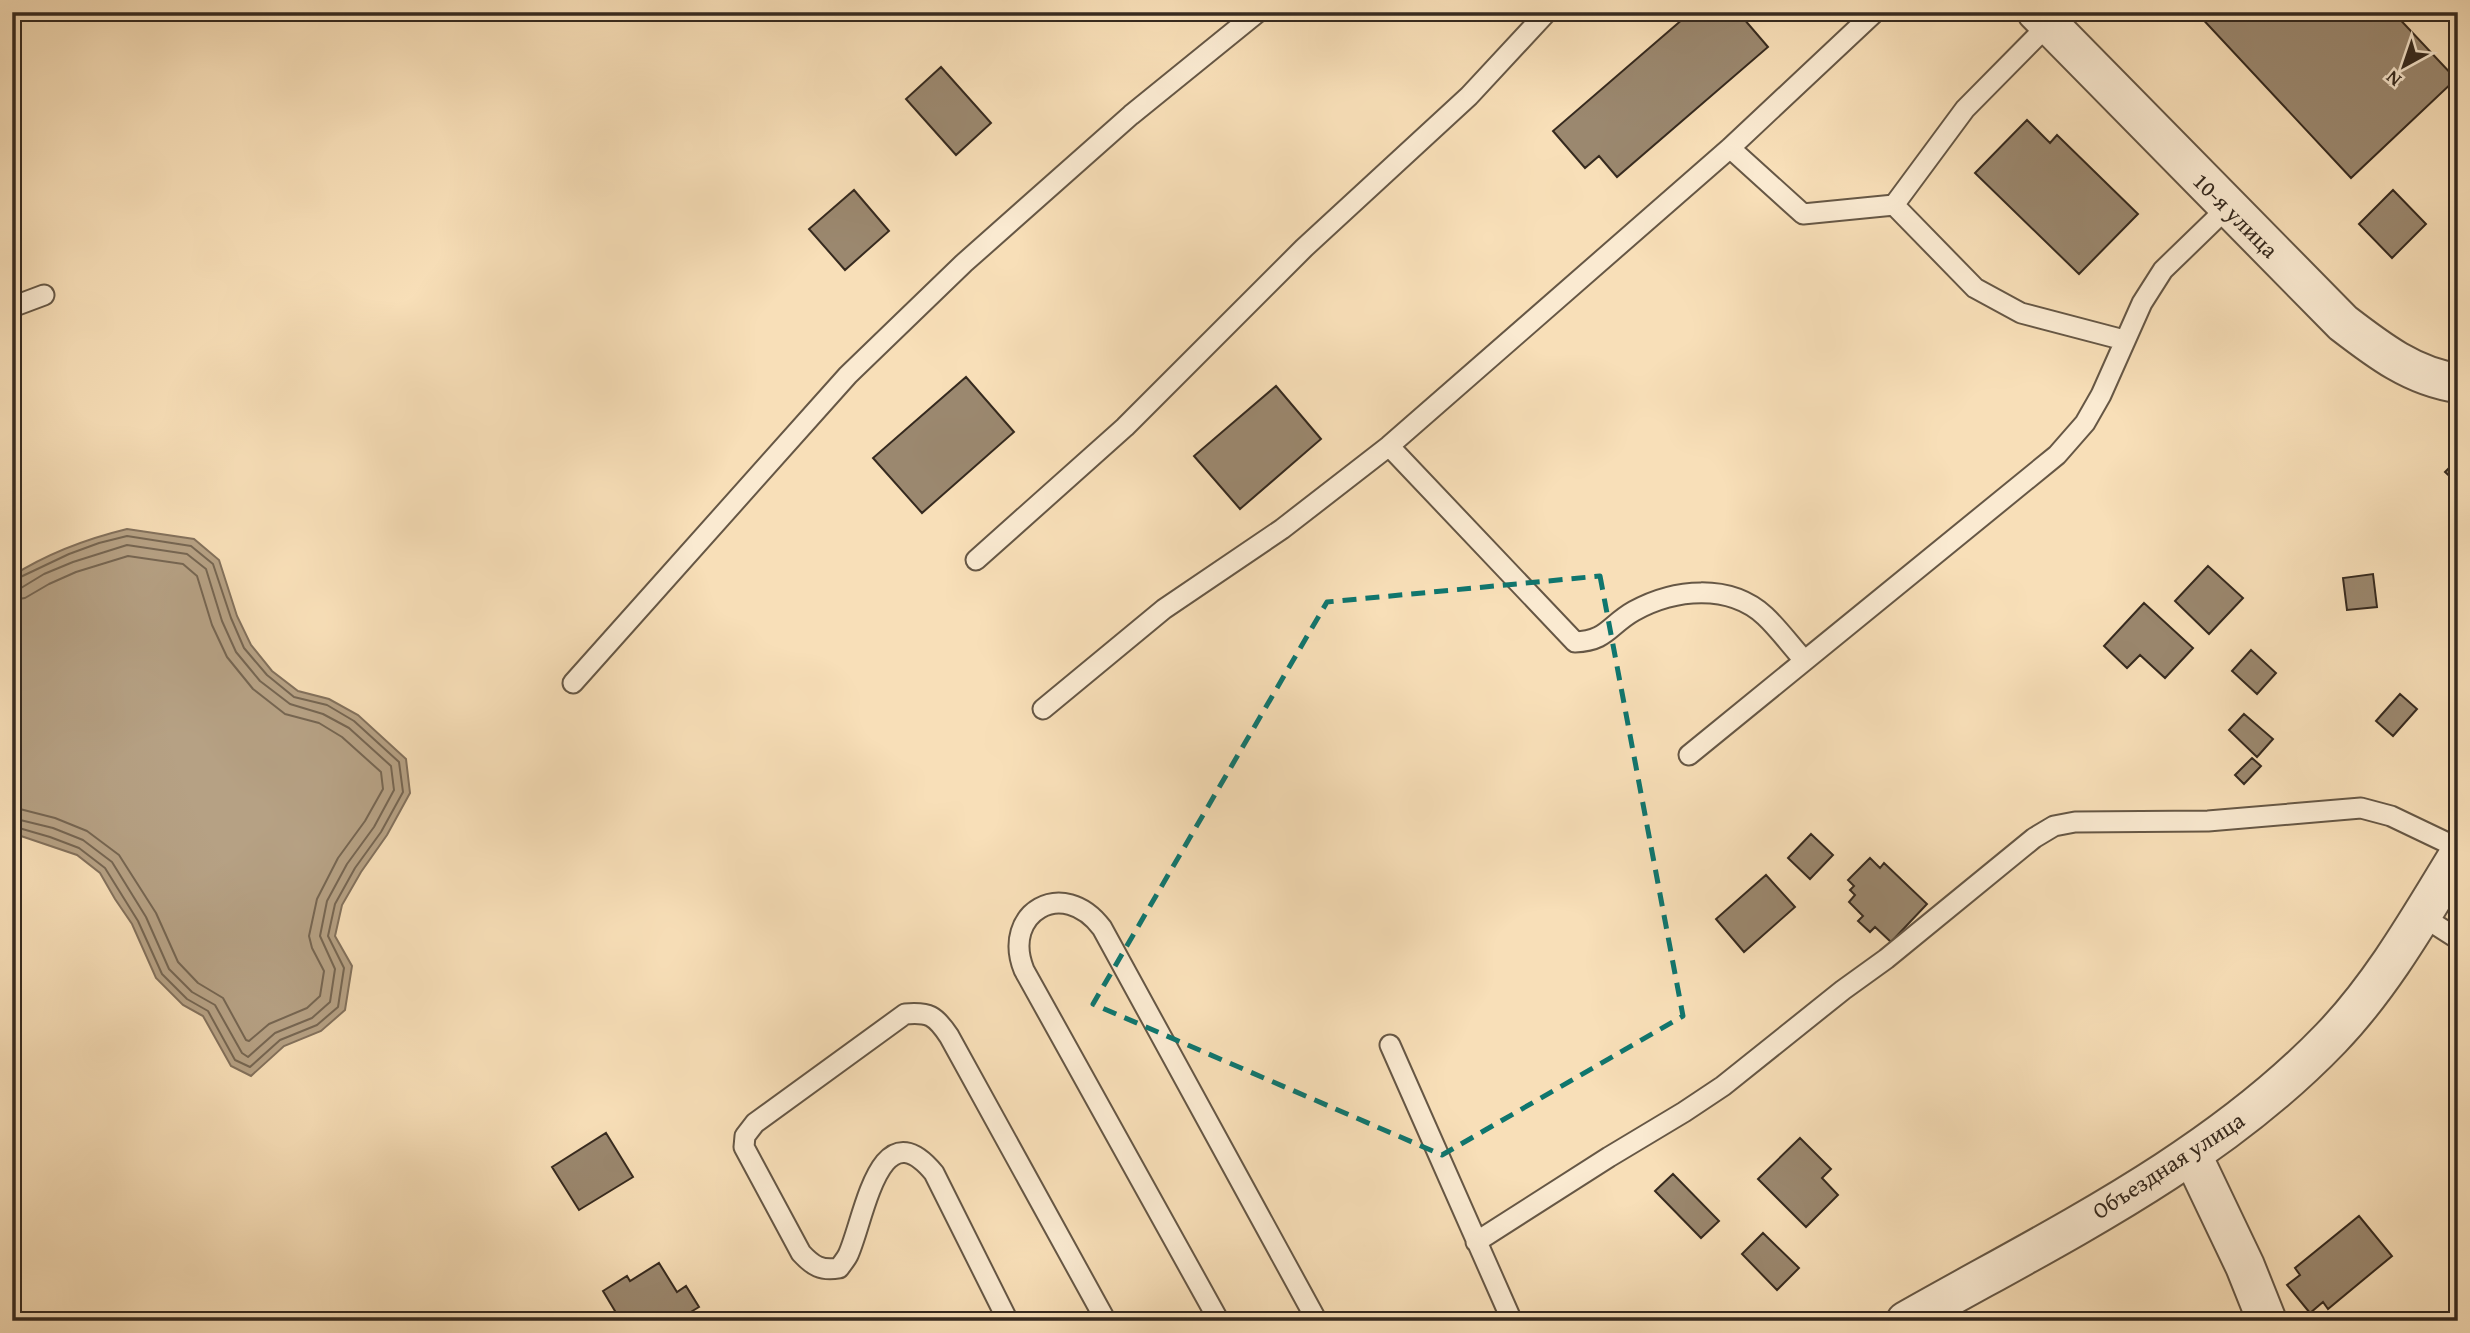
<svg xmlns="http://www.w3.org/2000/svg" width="2470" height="1333" viewBox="0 0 2470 1333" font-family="'Gentium Book Plus',serif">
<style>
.water{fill:#b6a184;stroke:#83715c;stroke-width:2}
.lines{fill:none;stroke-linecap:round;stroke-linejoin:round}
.shore{stroke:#766652;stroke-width:2}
.building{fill:#9b886f;stroke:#362a1f;stroke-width:2}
.lane-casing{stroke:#665745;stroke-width:23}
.street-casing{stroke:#665745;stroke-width:42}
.lane{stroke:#faead1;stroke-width:19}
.street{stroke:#faead1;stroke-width:38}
.marked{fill:none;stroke:#0f766e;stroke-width:5;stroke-dasharray:14 9;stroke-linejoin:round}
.labels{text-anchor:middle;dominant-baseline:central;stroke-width:5;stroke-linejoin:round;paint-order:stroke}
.street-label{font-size:23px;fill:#362a1f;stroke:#faead1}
</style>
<rect width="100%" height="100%" fill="#f8dfb8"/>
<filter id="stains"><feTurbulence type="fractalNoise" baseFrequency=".00286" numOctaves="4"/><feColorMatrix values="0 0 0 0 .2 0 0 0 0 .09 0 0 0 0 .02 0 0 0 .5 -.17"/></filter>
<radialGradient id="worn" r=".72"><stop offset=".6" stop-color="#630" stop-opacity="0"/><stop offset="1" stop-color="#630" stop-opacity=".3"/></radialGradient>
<!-- water -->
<path class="water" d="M127,529l67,10 25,21 18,56 14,29 21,26 26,20 31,8 29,16 48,44 4,34 -23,42 -26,37 -19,33 -7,31 17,30 -7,44 -24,21 -37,15 -33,30 -20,-10 -28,-50 -20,-11 -27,-27 -24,-54 -17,-25 -15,-26 -23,-18 -65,-22v-257c36,-23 74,-37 115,-47z"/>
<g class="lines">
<!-- shore -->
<path class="shore" d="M12,581l57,-27 30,-11 28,-7 64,10 22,18 18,54 13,30 23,27 27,22 33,8 27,16 45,41 4,30 -22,40 -26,36 -20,36 -7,32 16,32 -6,39 -21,18 -37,15 -30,27 -15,-7 -27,-49 -21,-12 -25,-25 -24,-53 -33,-53 -26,-20 -29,-11 -38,-11
M12,590l9,-2 23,-14 29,-12 54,-17 60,9 19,15 16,52 14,31 24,29 30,23 33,10 26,14 42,38 3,24 -20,37 -27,37 -20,37 -7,35 15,33 -5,33 -18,16 -37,15 -27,24 -6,-4 -27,-48 -23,-13 -23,-23 -23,-52 -34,-55 -29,-22 -30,-12 -41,-10
M12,600l13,-2 24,-14 27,-12 52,-16 55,8 14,12 15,49 15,32 26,32 32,25 34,9 23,14 39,35 2,17 -18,32 -27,37 -21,41 -8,37 3,12 12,23 -4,25 -13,12 -38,16 -20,17 -3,-1 -23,-42 -25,-15 -20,-21 -22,-49 -37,-58 -32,-24 -32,-13 -43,-11"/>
</g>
<!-- building -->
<path class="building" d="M1691,12h47l30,35 -151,130 -18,-21 -14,12 -32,-37z
M2196,12h197l63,67 -105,99z
M941,67l50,56 -35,32 -50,-56z
M2027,120l23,23 7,-8 81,79 -59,60 -104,-101z
M854,190l35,41 -44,39 -36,-41z
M2393,190l33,34 -34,34 -33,-34z
M966,377l48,55 -92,81 -49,-55z
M1276,386l45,53 -81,70 -46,-53z
M2458,459v25l-13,-12z
M2208,566l35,32 -34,36 -34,-33z
M2373,574l4,33 -30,3 -4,-32z
M2144,603l49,45 -28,30 -25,-23 -13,13 -23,-22z
M2251,650l25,23 -19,21 -25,-23z
M2400,694l17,15 -24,27 -17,-15z
M2244,714l29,25 -16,18 -28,-27z
M2252,758l9,8 -17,18 -9,-9z
M1811,834l22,21 -23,24 -22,-21z
M1870,858l10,10 4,-5 43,41 -36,38 -16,-15 -5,5 -12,-11 5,-5 -14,-14 6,-7 -5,-5 4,-4 -6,-6z
M1766,875l29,32 -51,45 -28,-33z
M606,1133l27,44 -54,33 -27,-43z
M1800,1138l31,31 -9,9 16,17 -32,32 -48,-48z
M1673,1174l46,47 -18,17 -46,-47z
M2359,1216l33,40 -64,53 -5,-7 -13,11 -23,-28 13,-10 -5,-7z
M1763,1233l36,35 -22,22 -35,-36z
M659,1263l18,29 9,-6 13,21 -10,6 5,8h-73l-18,-30 24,-15 3,5z"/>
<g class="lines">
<!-- lane casing -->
<g class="lane-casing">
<path id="lane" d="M1730,148l73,66 91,-9 81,83 46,25 103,27
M1894,205l71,-96 84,-85
M12,307l32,-12
M1389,446l186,196c32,-1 34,-17 59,-31 40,-22 95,-28 131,5 14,13 26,30 39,44
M976,560l149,-133 179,-179 165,-152 78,-84
M573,683l275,-308 116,-112 167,-148 127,-103
M1043,709l121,-100 118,-80 107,-83 341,-298 145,-136
M1689,755l368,-300 28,-32 16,-28 41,-92 21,-33 65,-63
M2422,916l36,23
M1390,1045l122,276
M1476,1242l133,-85 75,-45 39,-26 120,-96 43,-31 148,-121 20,-12 21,-4 133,-1 153,-13 30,8 67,32
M1008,1321l-74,-148c-55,-67 -70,48 -86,82 -2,4 -6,9 -9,13 -18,3 -26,-2 -38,-15l-57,-106 1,-11 10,-13 150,-109c24,-2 30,1 44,22l157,285
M1219,1321l-195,-351c-23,-57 39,-94 78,-42l215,393"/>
</g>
<!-- street casing -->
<g class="street-casing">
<path id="street" d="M2037,12l306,311c35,27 70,54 115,60
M2192,1155l53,111 22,55
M1906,1321c148,-84 306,-159 425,-283 51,-53 89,-120 127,-182"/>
</g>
<!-- lane -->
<use href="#lane" class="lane"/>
<!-- street -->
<use href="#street" class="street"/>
</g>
<!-- marked area -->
<path class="marked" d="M1600,576l83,440 -241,139 -349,-151 234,-402z"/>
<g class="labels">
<!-- street labels -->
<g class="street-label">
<text transform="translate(2236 215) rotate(45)">10-я улица</text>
<text transform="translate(2168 1165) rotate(-33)">Объездная улица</text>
</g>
</g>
<!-- margin -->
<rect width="2470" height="1333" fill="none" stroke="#f8dfb8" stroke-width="42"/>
<rect x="14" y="14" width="2442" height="1305" fill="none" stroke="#362a1f" stroke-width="3.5"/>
<rect x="21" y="21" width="2428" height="1291" fill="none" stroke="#362a1f" stroke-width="2"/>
<!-- north arrow -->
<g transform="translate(2404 66) rotate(220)" stroke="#faead1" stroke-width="5" paint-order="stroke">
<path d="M0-5L12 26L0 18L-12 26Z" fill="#362a1f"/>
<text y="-10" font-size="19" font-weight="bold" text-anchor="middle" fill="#362a1f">N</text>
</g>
<rect width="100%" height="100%" filter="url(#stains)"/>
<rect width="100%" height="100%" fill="url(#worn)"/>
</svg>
